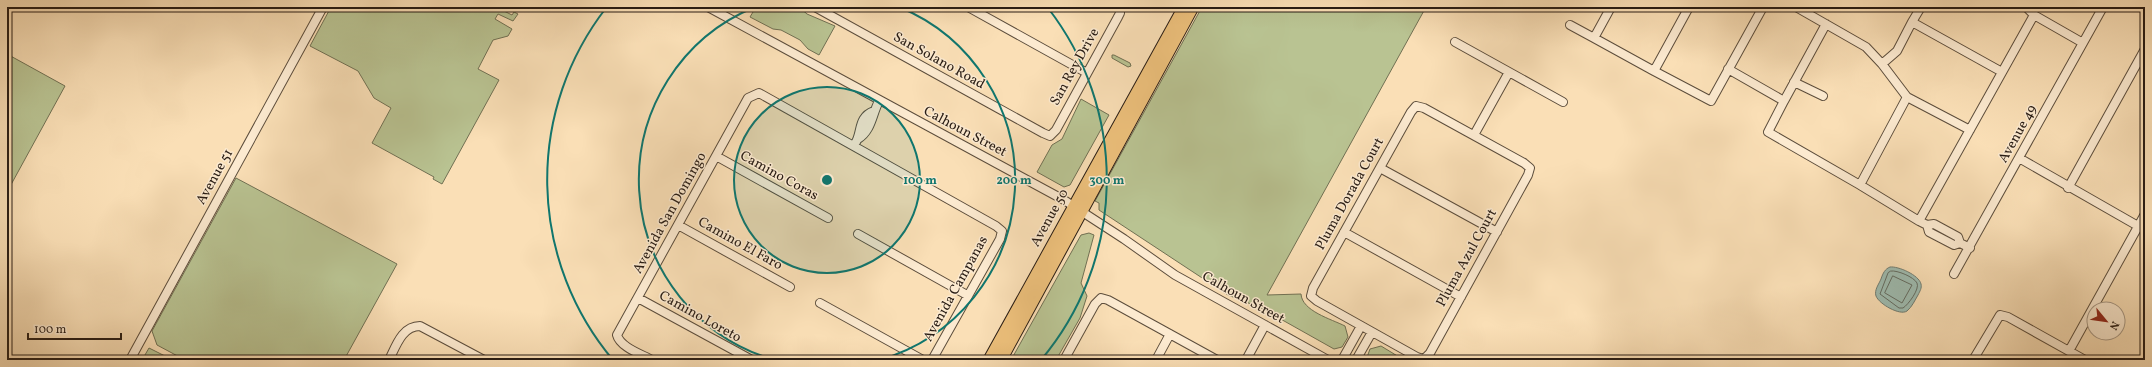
<svg xmlns="http://www.w3.org/2000/svg" width="2152" height="367" viewBox="0 0 2152 367" font-family="Vollkorn,serif">
<style>
.green{fill:#b9c392;stroke:#707053}
.water{fill:#9ebcb1;stroke:#6f7c72}
.lines{fill:none;stroke-linecap:round;stroke-linejoin:round}
.shore{stroke:#636c62;stroke-width:1}
.minor-casing{stroke:#5c4d3c;stroke-width:10}
.major-casing{stroke:#281c14;stroke-width:13}
.minor{stroke:#fcead0;stroke-width:8}
.major{stroke:#edc07b;stroke-width:11}
.ring{fill:none;stroke:#0f766e;stroke-width:2}
.labels{text-anchor:middle;dominant-baseline:central;stroke-width:3;stroke-linejoin:round;paint-order:stroke}
.street-label{font-size:14px;fill:#281c14;stroke:#fcead0}
.centre{fill:#0f766e;stroke:#fcead0;stroke-width:2}
.ring-label{font-size:12px;text-anchor:middle;font-weight:bold;fill:#0f766e;stroke:#fcead0;stroke-width:3;stroke-linejoin:round;paint-order:stroke}
</style>
<rect width="100%" height="100%" fill="#fadfb6"/>
<filter id="stains"><feTurbulence type="fractalNoise" baseFrequency=".005" numOctaves="4"/><feColorMatrix values="0 0 0 0 .2 0 0 0 0 .09 0 0 0 0 .02 0 0 0 .5 -.17"/></filter>
<radialGradient id="worn" r=".72"><stop offset=".6" stop-color="#630" stop-opacity="0"/><stop offset="1" stop-color="#630" stop-opacity=".3"/></radialGradient>
<!-- green -->
<path class="green" d="M331,7h172l-1,3 10,5 2,-3 4,2 -5,7 -15,-7 -3,5 17,10 -4,7 -15,4 -15,29 21,11 -57,104 -9,-5 1,-2 -62,-34 19,-35 -17,-10 -16,-27 -48,-25z
M756,7h43l8,7 28,12 -16,29 -11,-6 -8,-9 -19,-10 -8,-1 -23,-12z
M1202,7h224l-159,288 34,-1c1,17 30,25 44,32l3,11 -6,10 -8,2 -73,-41 -33,-13 -129,-85v-7l-4,-2z
M7,54l58,32 -58,106z
M1112,55h2l16,8 1,3 -3,1 -16,-9z
M1081,99l28,16 -39,70 -6,2 -27,-15 15,-27 10,-6z
M236,178l161,86 -53,96h-159l-28,-15 -5,-14z
M1089,233l5,2 -13,48 6,13 -7,22 -24,42h-45l70,-125z
M1381,346l23,14h-38l4,-11z
M149,348l24,12h-31z"/>
<!-- water -->
<path class="water" d="M1890,267c8,-1 29,8 31,17 1,4 -1,7 -3,11 -3,5 -6,12 -11,16 -7,5 -28,-7 -31,-15 -2,-6 3,-12 5,-17 2,-6 4,-10 9,-12z"/>
<g class="lines">
<!-- shore -->
<path class="shore" d="M1891,271c6,-1 23,6 26,12 3,6 -9,22 -14,25h-4l-19,-14 8,-21z
M1893,276l19,9 -10,18 -17,-10z"/>
<!-- minor casing -->
<g class="minor-casing">
<path id="minor" d="M708,7l356,193 60,39 51,36 153,85
M815,7l228,126 7,3 6,-6 62,-113 2,-4 -1,-6
M968,7l119,66
M1611,7l-17,31 60,33
M1689,7l-35,64 57,30 52,-94
M1796,7l70,40 16,17 25,33
M1921,7l-9,15 90,50
M2026,7l8,8
M1570,25l24,13
M1455,42l108,60
M1882,64l15,-13 15,-29
M1728,69l56,32 42,-77
M1794,82l29,14
M1784,101l-16,31 92,53
M1416,106l8,2 100,55 6,5 -2,7 -98,178 -6,6 -7,-2 -100,-56 -6,-5 2,-8 98,-176z
M1474,135l35,-63
M858,139c14,-9 14,-25 21,-38
M856,142c6,-11 2,-25 18,-31
M716,156l112,62
M2019,158l119,68
M1380,168l117,64
M2068,188l77,-139
M1919,221l-59,-36 47,-88 63,33
M678,225l112,62
M1927,225l2,7 25,13 6,-2
M1344,232l117,65
M858,234l109,61
M1970,248l-10,-5 -2,-6 -24,-13 -7,1 -8,-4 115,-206 49,28
M1954,274l149,-267
M638,298l112,61
M820,303l103,57
M2069,351l76,-137
M130,360l193,-353
M389,360c7,-14 13,-34 31,-34l64,34
M652,360c-11,-6 -32,-13 -35,-25l131,-237 11,-5 237,133 6,5 -2,8 -68,121
M1064,360l31,-56 6,-6 7,2 109,60
M1156,360l14,-26
M1246,360l19,-35
M1342,360l19,-34
M1356,360l16,-28
M1973,360l27,-45 8,2 77,43"/>
</g>
<!-- major casing -->
<g class="major-casing">
<path id="major" d="M989,360l195,-353
M1001,360l192,-353"/>
</g>
<!-- minor -->
<use href="#minor" class="minor"/>
<!-- major -->
<use href="#major" class="major"/>
</g>
<!-- distance rings -->
<circle cx="827" cy="180" r="93" fill="#0f766e" fill-opacity=".12"/>
<g class="ring">
<circle cx="827" cy="180" r="93"/>
<path d="M775 360A187 187 0 0 1 755 7M899 7A187 187 0 0 1 879 360"/>
<path d="M613 360A280 280 0 0 1 606 8M1048 8A280 280 0 0 1 1041 360"/>
</g>
<g class="labels">
<!-- street labels -->
<g class="street-label">
<text transform="translate(939 61) rotate(29)">San Solano Road</text>
<text transform="translate(1075 67) rotate(-61)">San Rey Drive</text>
<text transform="translate(965 132) rotate(28)">Calhoun Street</text>
<text transform="translate(2018 134) rotate(-61)">Avenue 49</text>
<text transform="translate(779 176) rotate(29)">Camino Coras</text>
<text transform="translate(215 177) rotate(-61)">Avenue 51</text>
<text transform="translate(1350 194) rotate(-61)">Pluma Dorada Court</text>
<text transform="translate(670 213) rotate(-61)">Avenida San Domingo</text>
<text transform="translate(1050 218) rotate(-61)">Avenue 50</text>
<text transform="translate(740 244) rotate(29)">Camino El Faro</text>
<text transform="translate(1467 258) rotate(-61)">Pluma Azul Court</text>
<text transform="translate(956 289) rotate(-61)">Avenida Campanas</text>
<text transform="translate(1243 298) rotate(29)">Calhoun Street</text>
<text transform="translate(700 317) rotate(29)">Camino Loreto</text>
</g>
</g>
<circle cx="827" cy="180" r="6" class="centre"/>
<g class="ring-label">
<text x="920" y="184">100 m</text>
<text x="1014" y="184">200 m</text>
<text x="1107" y="184">300 m</text>
</g>
<!-- margin -->
<rect width="2152" height="367" fill="none" stroke="#fadfb6" stroke-width="24"/>
<rect x="8" y="8" width="2136" height="351" fill="none" stroke="#281c14" stroke-width="2"/>
<rect x="12" y="12" width="2128" height="343" fill="none" stroke="#281c14"/>
<!-- north arrow -->
<g transform="translate(2106 321) rotate(119)"><circle r="19" fill="#fcead0" stroke="#a79885"/>
<path d="M0-3L7 15L0 10L-7 15Z" fill="#8f2418"/>
<text y="-6" font-size="11" font-weight="bold" text-anchor="middle" fill="#281c14">N</text>
</g>
<!-- scale -->
<path d="M28 333v6h93v-6" fill="none" stroke="#281c14" stroke-width="2"/>
<text x="34" y="333" font-size="12" fill="#281c14" stroke="#fcead0" stroke-width="3" paint-order="stroke">100 m</text>
<rect width="100%" height="100%" filter="url(#stains)"/>
<rect width="100%" height="100%" fill="url(#worn)"/>
</svg>
